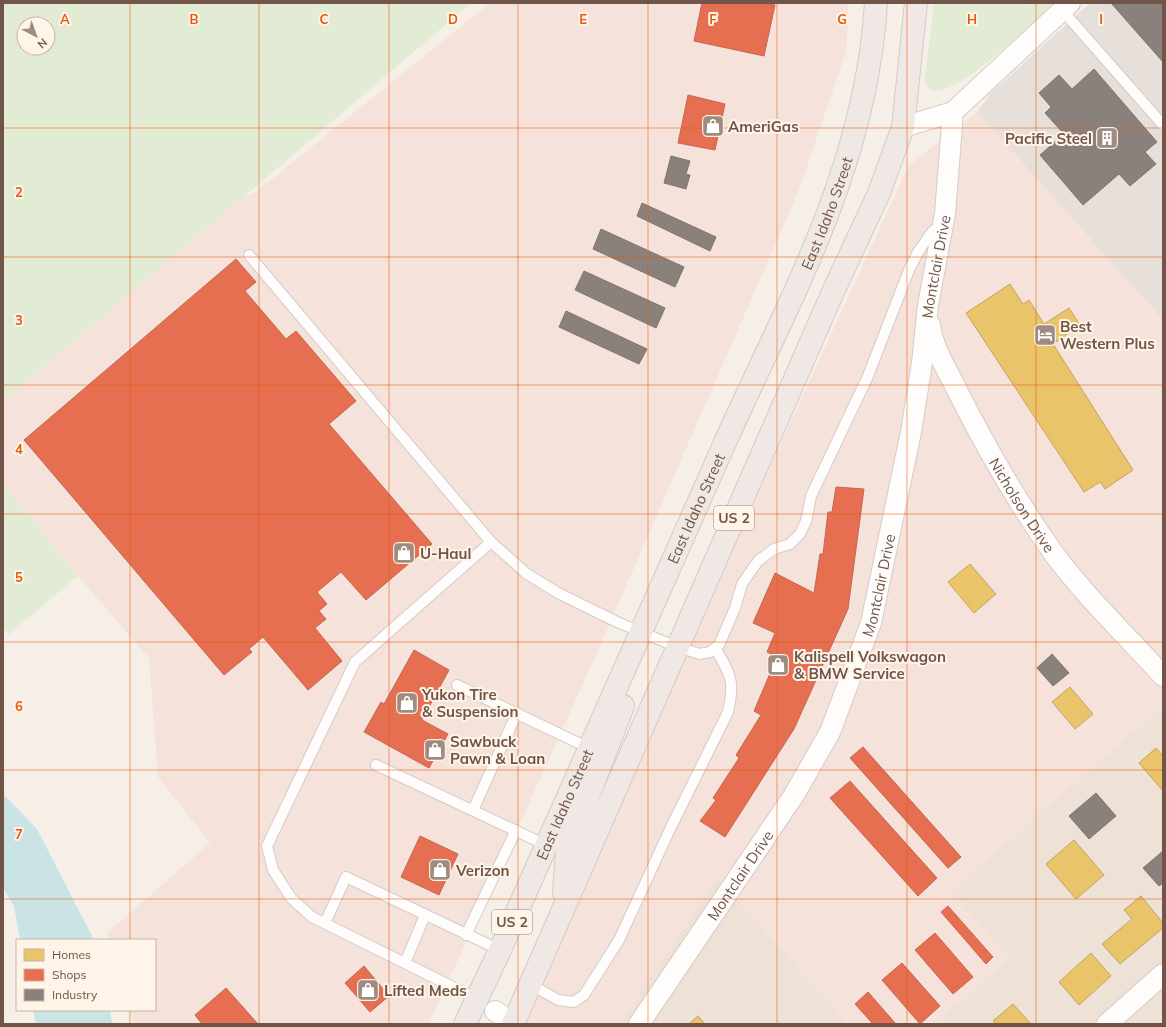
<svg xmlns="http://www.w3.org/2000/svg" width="1166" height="1027" viewBox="0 0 1166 1027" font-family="Mulish,sans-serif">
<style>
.residential{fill:#eee1d5}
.commercial{fill:#f5e3db}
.industrial{fill:#e7dfd9}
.green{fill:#e2ebd3;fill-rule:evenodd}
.water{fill:#cae4e5}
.homes{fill:#e9c46a;stroke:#c5a360}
.shops{fill:#e76f51;stroke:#c4674f}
.industry{fill:#8a817c;stroke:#82746d}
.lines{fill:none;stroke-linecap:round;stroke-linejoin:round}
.service-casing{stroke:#d4cbc5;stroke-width:12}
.minor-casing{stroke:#d4cbc5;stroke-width:22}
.trunk-casing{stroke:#d4cac5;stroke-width:24}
.service{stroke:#fefdfc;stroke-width:10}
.minor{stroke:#fefdfc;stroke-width:20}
.trunk{stroke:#f0e8e4;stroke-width:22}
.grid{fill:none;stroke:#e8590c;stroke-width:1;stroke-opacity:0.55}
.labels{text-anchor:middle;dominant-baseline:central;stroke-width:4;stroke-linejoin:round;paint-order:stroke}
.shield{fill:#fef4e7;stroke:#9b8578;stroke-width:1}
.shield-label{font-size:14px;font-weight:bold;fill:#715549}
.poi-label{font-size:15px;font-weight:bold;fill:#715549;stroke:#fef4e7;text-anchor:start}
.street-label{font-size:15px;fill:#715549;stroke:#fef4e7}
.grid-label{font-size:13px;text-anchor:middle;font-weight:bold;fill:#e8590c;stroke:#fef4e7;stroke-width:4;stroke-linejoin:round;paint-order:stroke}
</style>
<rect width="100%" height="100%" fill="#f5efe8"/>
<!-- residential -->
<path class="residential" d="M1163,706v318h-229l75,-65 -59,-68z
M717,877l132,147h-230z"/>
<!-- commercial -->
<path class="commercial" d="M490,3h359l-3,49 -47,138 -207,474 -163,360h-295l-4,-14h25v-70h-46l-2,-7 103,-90 -52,-66 -9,-119 -71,-82 -75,-93v-81l237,-203 17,-8z
M977,112l186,208v386l-213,185 59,68 -75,65h-85l-132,-147 -98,147h-97l252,-566 135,-293z"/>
<!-- industrial -->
<path class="industrial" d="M1090,3h73v317l-186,-208 14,-19z"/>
<!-- green -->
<path class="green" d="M3,3h468l-468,399zM24,24h24v24h-24z
M934,3h89l3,3 3,-3h24c-13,12 -126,126 -128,74z
M3,483l75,93 -69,58 -6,-6z"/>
<!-- water -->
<path class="water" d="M3,794l34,35 57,111h-74l-6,-34 -11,-18z
M33,1010h77l2,14h-76z"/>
<!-- homes -->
<path class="homes" d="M1010,284l13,20 6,-4 15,24 25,-16 11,17 -27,19 80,126 -28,19 -5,-7 -16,10 -118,-179z
M970,564l26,30 -22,19 -26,-31z
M1070,687l23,27 -18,15 -23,-27z
M1156,748l7,8v35l-24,-28z
M1074,840l30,35 -28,24 -30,-35z
M1141,896l22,27v5l-43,36 -18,-20 30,-25 -8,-9z
M1091,953l20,23 -32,29 -20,-23z
M1013,1004l18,20h-35l-3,-3z
M698,1016l7,8h-16z"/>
<!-- shops -->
<path class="shops" d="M702,3h64l9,2 -11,51 -70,-15z
M688,95l37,9 -10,46 -37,-7z
M236,259l20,23 -11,9 41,48 10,-8 60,70 -27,23 103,120 -66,56 -25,-28 -24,20 10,12 -8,7 7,8 -11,9 27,33 -34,29 -45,-53 -14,12 3,3 -28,23 -200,-235z
M836,487l28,2 -16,120 -54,120 -69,108 -25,-16 16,-21 -3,-2 26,-40 -3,-3 25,-40 -7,-4 23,-54 -10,-5 8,-19 -22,-10 22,-50 39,20 6,-39h3l5,-42h4z
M414,650l35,20 -27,50 26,14 -19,34 -65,-36 17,-30 3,2z
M863,747l98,110 -13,11 -98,-110z
M850,781l87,97 -19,18 -88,-98z
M420,836l38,18 -19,41 -38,-18z
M948,906l45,51 -7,7 -45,-52z
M935,933l38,44 -20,17 -38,-44z
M902,963l38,43 -20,18 -38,-44z
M364,966l25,30 -19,16 -25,-29z
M226,988l32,36h-56l-7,-9z
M868,992l28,32h-23l-18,-20z"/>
<!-- industry -->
<path class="industry" d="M1111,3h52v59z
M1094,69l63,73 -12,10 11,12 -26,22 -11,-12 -36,31 -43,-50 24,-21 -19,-21 6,-6 -12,-14 20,-18 13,14z
M671,156l19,5 -4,13 4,1 -4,14 -22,-6z
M642,203l74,34 -6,14 -73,-35z
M601,229l83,38 -9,20 -82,-38z
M584,271l81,37 -9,20 -81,-38z
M566,311l81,38 -8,15 -80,-37z
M1052,654l17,19 -16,13 -16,-18z
M1096,793l20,23 -27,23 -20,-23z
M1163,851v32l-4,3 -16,-18z"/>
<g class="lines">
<!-- service casing -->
<g class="service-casing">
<path id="service" d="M1062,10l101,115
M249,255l242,287 36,32 31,19 59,29 60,25 23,7 10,-2 9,-7 16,-37 7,-24 16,-23 16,-12 16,-5 10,-10 6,-13 5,-25 57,-120 41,-106 9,-18 14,-20 9,-7
M457,685l132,63
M376,765l170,80
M473,810l44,-97
M325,923l21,-46 154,73
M466,935l50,-105
M405,963l20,-48
M530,984l28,16 16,2 10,-7 35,-55 52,-113 57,-115c7,-31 3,-37 -13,-64
M479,1000l-167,-83 -21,-19 -18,-28 -6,-24 88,-184 136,-120"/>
</g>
<!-- minor casing -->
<g class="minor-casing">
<g id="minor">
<path d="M903,127l50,-15"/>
<path id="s1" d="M930,325c3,24 18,46 28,67 28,56 60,111 96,162 32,43 73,82 109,122"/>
<path d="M495,1011l20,13"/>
<path id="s2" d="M639,1024l155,-229 36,-63 41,-109 40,-191 11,-69 6,-58 17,-91 8,-102 117,-109"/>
<path d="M1107,1024l56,-50"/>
</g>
</g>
<!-- trunk casing -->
<g class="trunk-casing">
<g id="trunk">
<path d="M564,893l3,-42 56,-145"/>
<path id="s3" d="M465,1024l35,-74c74,-168 148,-336 223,-503 66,-148 143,-278 153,-444"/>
<path d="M513,1024l319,-730 47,-101 24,-66 13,-124"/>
</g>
</g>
<!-- service -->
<use href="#service" class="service"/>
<!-- minor -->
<use href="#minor" class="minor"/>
<!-- trunk -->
<use href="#trunk" class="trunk"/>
</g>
<!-- grid -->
<path class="grid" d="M130,3v937M259,3v1021M389,3v1021M518,3v1021M648,3v1021M777,3v1021M907,3v1021M1036,3v1021M3,128h1160M3,257h1160M3,385h1160M3,514h1160M3,642h1160M3,770h1160M3,899h1160M130,1010v14"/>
<!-- icons -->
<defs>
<g id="shop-square" transform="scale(1.15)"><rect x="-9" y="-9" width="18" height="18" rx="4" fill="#9f8b81" stroke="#fef4e7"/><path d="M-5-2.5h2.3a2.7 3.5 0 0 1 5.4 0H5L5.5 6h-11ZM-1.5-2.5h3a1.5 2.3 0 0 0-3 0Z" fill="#fff"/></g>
<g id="building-square" transform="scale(1.15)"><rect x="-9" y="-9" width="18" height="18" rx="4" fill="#9f8b81" stroke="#fef4e7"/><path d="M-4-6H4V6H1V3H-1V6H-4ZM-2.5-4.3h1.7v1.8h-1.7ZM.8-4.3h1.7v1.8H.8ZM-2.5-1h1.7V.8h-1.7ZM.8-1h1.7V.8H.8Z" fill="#fff"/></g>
<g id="hotel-square" transform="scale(1.15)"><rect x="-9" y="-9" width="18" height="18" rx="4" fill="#9f8b81" stroke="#fef4e7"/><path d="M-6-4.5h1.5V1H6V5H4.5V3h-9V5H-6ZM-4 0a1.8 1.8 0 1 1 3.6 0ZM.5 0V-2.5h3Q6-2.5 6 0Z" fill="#fff"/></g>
</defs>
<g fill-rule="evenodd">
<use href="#shop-square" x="713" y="126"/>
<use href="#building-square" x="1107" y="138"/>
<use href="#hotel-square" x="1045" y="335"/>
<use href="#shop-square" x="404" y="553"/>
<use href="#shop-square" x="778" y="665"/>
<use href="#shop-square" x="407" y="703"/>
<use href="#shop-square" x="435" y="750"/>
<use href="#shop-square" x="440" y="870"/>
<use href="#shop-square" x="368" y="990"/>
</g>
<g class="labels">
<!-- shield labels -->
<g class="shield">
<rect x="714" y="506" width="40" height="24" rx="3"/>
<rect x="492" y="910" width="40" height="24" rx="3"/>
</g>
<g class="shield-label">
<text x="734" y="518">US 2</text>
<text x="512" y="922">US 2</text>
</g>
<!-- poi labels -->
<g class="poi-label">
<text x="728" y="126">AmeriGas</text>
<text x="1092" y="138" text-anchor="end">Pacific Steel</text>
<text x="1060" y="326">Best<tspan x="1060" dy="17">Western Plus</tspan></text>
<text x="420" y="553">U-Haul</text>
<text x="794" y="656">Kalispell Volkswagon<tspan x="794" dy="17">&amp; BMW Service</tspan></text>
<text x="422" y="694">Yukon Tire<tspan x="422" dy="17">&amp; Suspension</tspan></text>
<text x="450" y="741">Sawbuck<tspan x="450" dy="17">Pawn &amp; Loan</tspan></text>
<text x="456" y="870">Verizon</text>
<text x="384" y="990">Lifted Meds</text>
</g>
<!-- street labels -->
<g class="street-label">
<text stroke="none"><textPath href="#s3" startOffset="888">East Idaho Street</textPath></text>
<text stroke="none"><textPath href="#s2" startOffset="828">Montclair Drive</textPath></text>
<text stroke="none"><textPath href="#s1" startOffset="203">Nicholson Drive</textPath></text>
<text stroke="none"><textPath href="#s3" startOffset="565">East Idaho Street</textPath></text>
<text stroke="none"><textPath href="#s2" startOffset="504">Montclair Drive</textPath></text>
<text stroke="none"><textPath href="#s3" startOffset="241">East Idaho Street</textPath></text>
<text stroke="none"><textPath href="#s2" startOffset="180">Montclair Drive</textPath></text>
</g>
</g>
<g class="grid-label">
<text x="65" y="24">A</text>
<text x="194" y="24">B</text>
<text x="324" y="24">C</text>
<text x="453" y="24">D</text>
<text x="583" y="24">E</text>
<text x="713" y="24">F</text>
<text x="842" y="24">G</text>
<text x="972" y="24">H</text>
<text x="1101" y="24">I</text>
<text x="19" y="197">2</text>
<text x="19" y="325">3</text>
<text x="19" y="454">4</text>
<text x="19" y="582">5</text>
<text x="19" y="711">6</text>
<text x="19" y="839">7</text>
</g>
<!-- border -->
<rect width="1166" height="1027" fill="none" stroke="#715549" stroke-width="8"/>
<!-- legend -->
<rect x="16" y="939" width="140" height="72" fill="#fef4e7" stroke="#c6b4a8"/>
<rect x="24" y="949" width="20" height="12" fill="#e9c46a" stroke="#c6b4a8"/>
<text x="52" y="959" font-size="12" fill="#715549">Homes</text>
<rect x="24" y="969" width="20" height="12" fill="#e76f51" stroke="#c6b4a8"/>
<text x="52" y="979" font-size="12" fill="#715549">Shops</text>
<rect x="24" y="989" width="20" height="12" fill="#8a817c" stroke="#c6b4a8"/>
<text x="52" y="999" font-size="12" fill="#715549">Industry</text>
<!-- north arrow -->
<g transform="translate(36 36) rotate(139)"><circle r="19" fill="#fef4e7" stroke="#c6b4a8"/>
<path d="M0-3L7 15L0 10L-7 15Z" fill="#9f8b81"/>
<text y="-6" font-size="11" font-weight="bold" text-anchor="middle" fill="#715549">N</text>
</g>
</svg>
